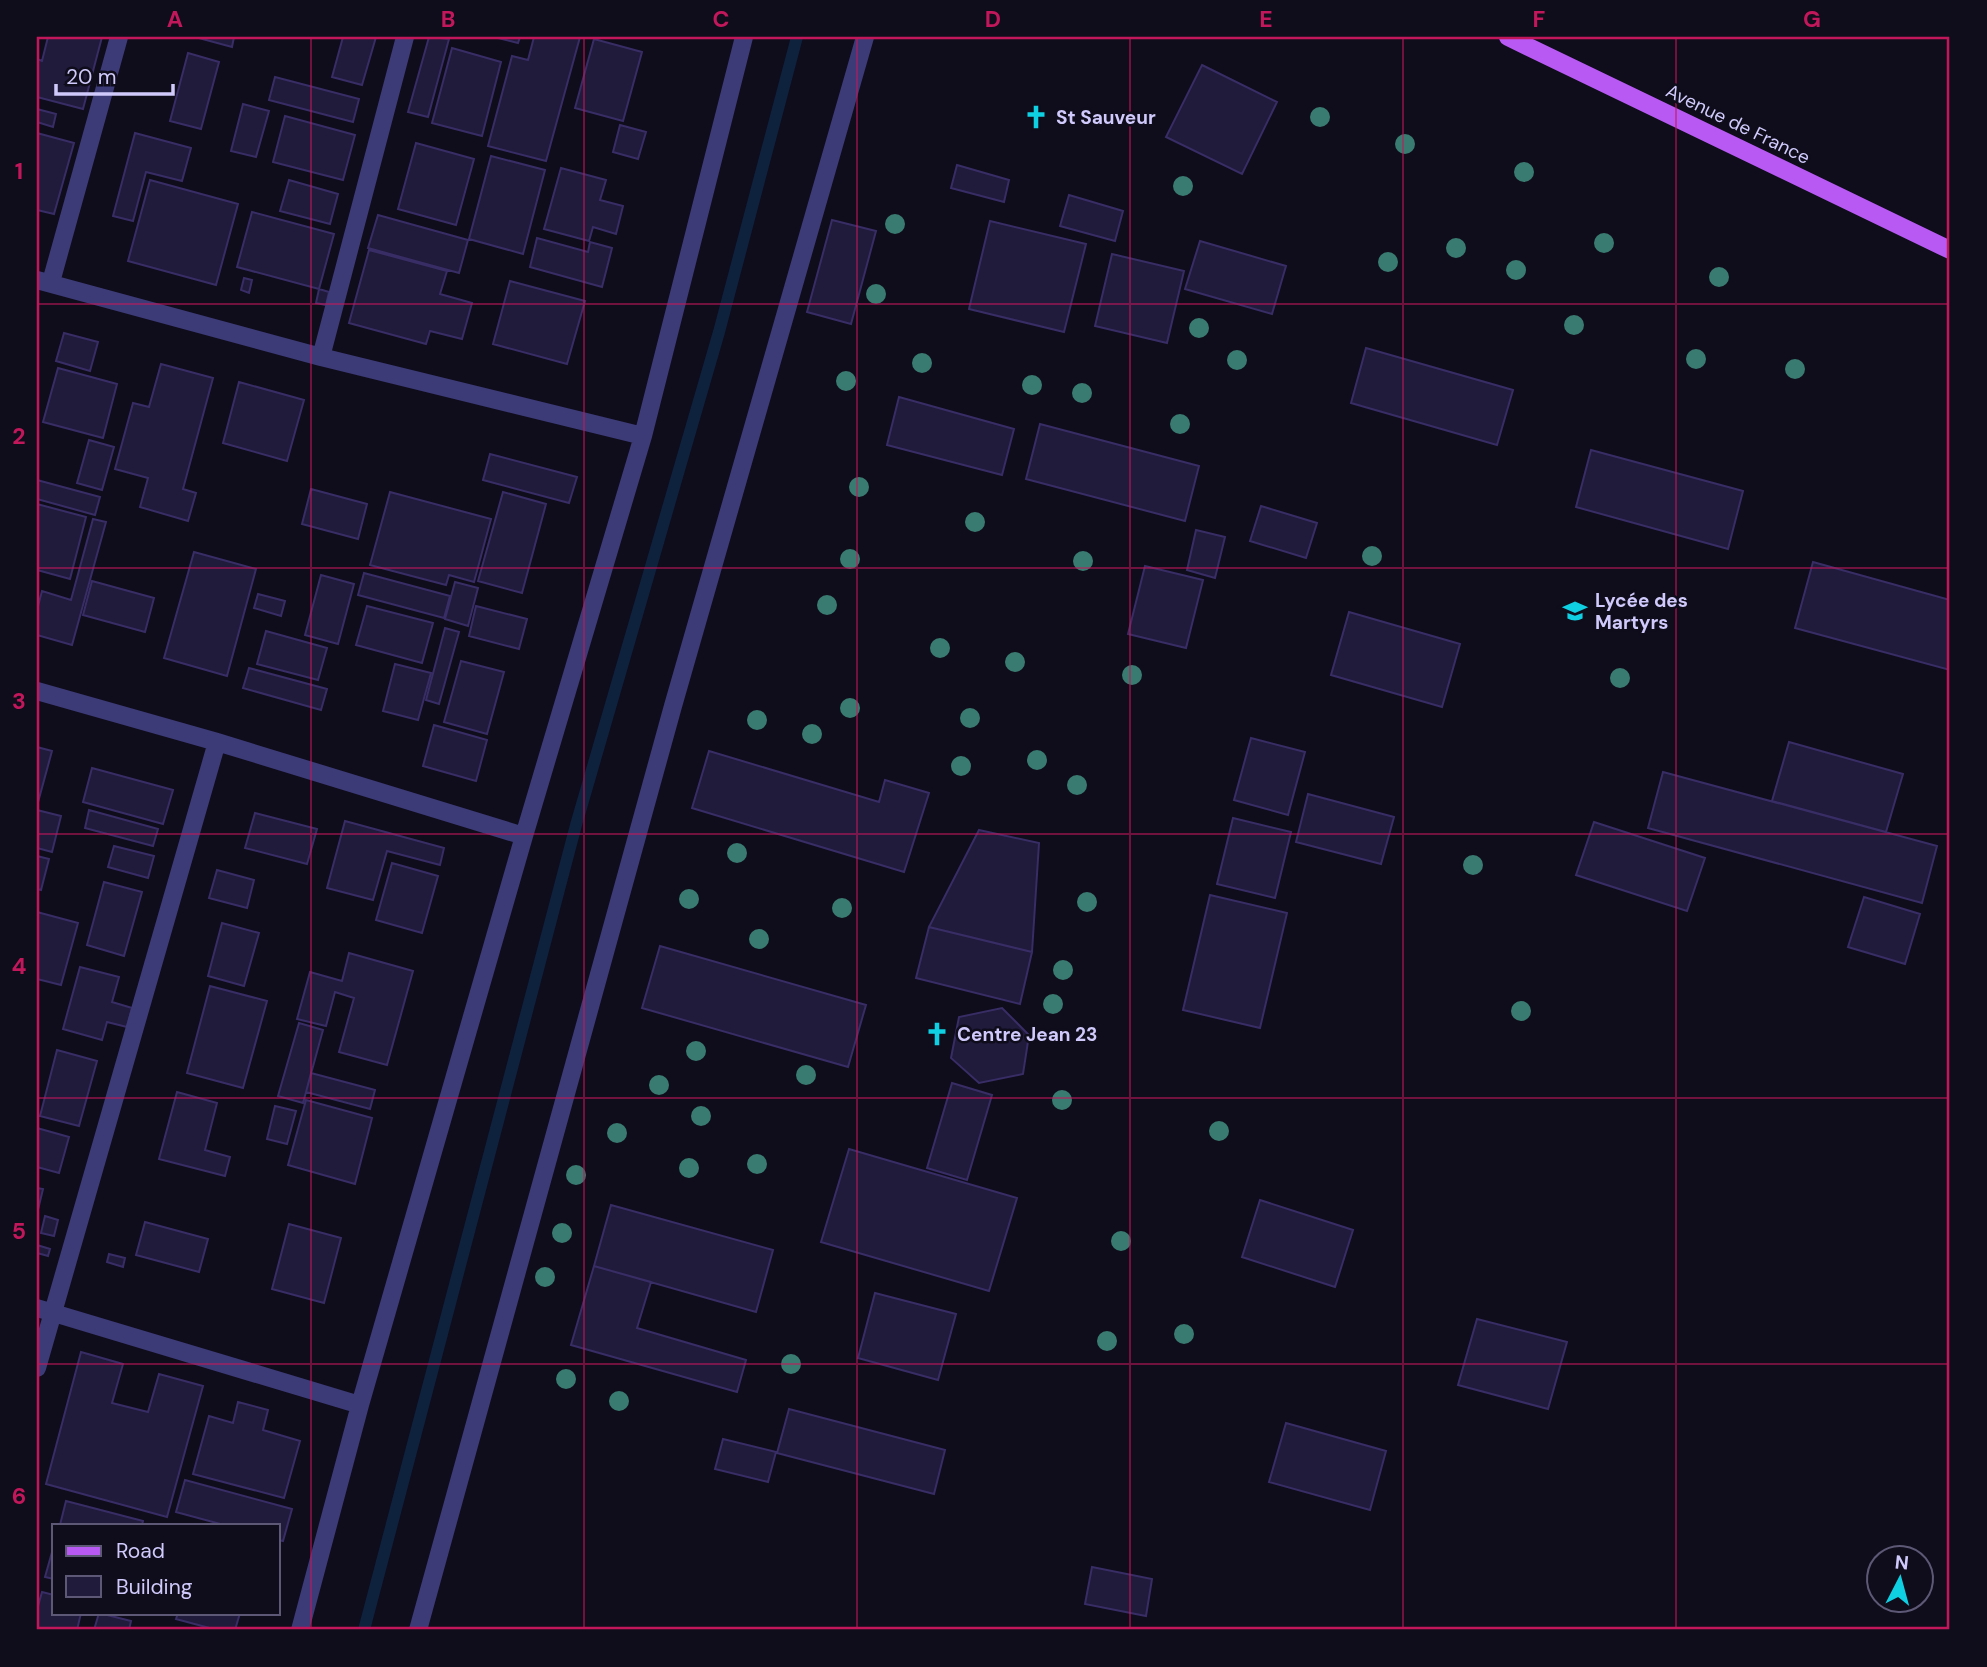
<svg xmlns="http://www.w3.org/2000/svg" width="1987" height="1667" viewBox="0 0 1987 1667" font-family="'DM Sans',sans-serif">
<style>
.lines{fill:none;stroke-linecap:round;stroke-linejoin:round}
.stream{stroke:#0e213d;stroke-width:12}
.building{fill:#201a3b;stroke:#382d65;stroke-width:2}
.street{stroke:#3c3a77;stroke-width:18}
.primary{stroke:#b859f4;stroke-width:18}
.tree{fill:#397b70}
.grid{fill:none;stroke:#c2185b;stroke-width:2;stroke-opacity:0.55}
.labels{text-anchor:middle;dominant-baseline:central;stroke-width:5;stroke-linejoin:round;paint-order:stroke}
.poi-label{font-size:19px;font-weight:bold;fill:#cfcafb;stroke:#0f0c1b;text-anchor:start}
.street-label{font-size:19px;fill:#cfcafb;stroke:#0f0c1b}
.neatline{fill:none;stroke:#c2185b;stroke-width:2.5}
.grid-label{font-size:23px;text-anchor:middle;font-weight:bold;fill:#c2185b}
</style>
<rect width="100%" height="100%" fill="#0f0c1b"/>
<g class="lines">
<!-- stream -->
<path class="stream" d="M364,1630l212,-805 143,-493 78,-295"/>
</g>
<!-- building -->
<path class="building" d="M48,37h54l-19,72 -46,-12v-38l5,2z
M195,37h39l-2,10z
M343,37h33l-14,48 -30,-8z
M429,37l20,2 -21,78 -20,-5z
M494,37h26l-2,6z
M534,37h46l-34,124 -58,-15 24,-90 16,4z
M594,39l48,13 -19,69 -48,-13z
M452,48l49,14 -19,74 -50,-13z
M188,53l31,9 -18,67 -31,-8z
M1202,65l75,37 -35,72 -76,-37z
M275,77l84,22 -6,23 -84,-22z
M243,104l26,7 -13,46 -25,-6z
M37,109l19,5 -3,13 -16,-5z
M285,116l70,19 -12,45 -70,-18z
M620,125l26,7 -8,27 -25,-7z
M37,133l37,10 -20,71 -17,-4z
M135,133l56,15 -9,33 -36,-9 -13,49 -20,-5z
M416,143l58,16 -18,66 -58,-16z
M491,156l54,14 -22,84 -54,-15z
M957,165l52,15 -5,22 -53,-14z
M561,168l45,12 -6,20 23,6 -7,28 -23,-7 -4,14 -45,-12z
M150,180l88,24 -22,81 -88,-24z
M289,180l49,14 -8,30 -50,-13z
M1069,195l54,16 -8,30 -55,-15z
M252,212l82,22 -15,55 -82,-22z
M378,215l90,25 -9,33 -91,-25z
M832,220l44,11 -25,93 -44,-12z
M990,221l96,23 -22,88 -95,-23z
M537,238l51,14 2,-10 22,6 -10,39 -72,-20z
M1200,241l86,25 -14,48 -87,-25z
M369,250l78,21 -7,23 32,9 -10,36 -32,-8 -4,13 -77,-21z
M1112,254l72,17 -17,72 -72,-17z
M244,278l8,2 -3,13 -8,-3z
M510,281l75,20 -18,63 -74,-20z
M319,289l10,3 -3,13 -10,-2z
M64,333l34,9 -8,29 -34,-10z
M1366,348l147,42 -16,55 -146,-42z
M161,364l52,14 -30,111 13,4 -8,28 -48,-14 8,-29 -33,-9 18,-66 16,4z
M58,368l59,16 -14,54 -60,-16z
M239,382l65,18 -17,61 -64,-18z
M899,397l115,32 -12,46 -115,-30z
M1040,424l159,42 -14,55 -159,-42z
M89,440l25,7 -12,43 -25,-7z
M1591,450l152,41 -15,58 -152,-42z
M490,454l87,23 -8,26 -86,-23z
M37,480l63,17 -5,18 -58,-16z
M311,489l56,15 -9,35 -56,-15z
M390,492l101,27 -17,63 -25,-7 -3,10 -76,-20z
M503,492l43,12 -24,89 -44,-12z
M37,504l49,13 -16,62 -33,-9z
M1261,506l56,17 -11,35 -56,-17z
M93,519l13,3 -34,123 -35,-10v-25l5,-19 29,9z
M1196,530l29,7 -10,41 -28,-8z
M194,552l62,17 -29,107 -63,-18z
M1813,562l137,38v70l-155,-42z
M1145,566l58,14 -17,68 -58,-14z
M364,573l86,23 -6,22 -86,-23z
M321,575l33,9 -16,60 -33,-9z
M92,581l62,17 -9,34 -62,-17z
M455,582l23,6 -10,38 -23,-7z
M258,594l27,7 -4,15 -27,-8z
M367,606l66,17 -11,40 -66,-18z
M476,606l51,13 -8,30 -50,-13z
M1349,612l111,32 -18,63 -111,-32z
M445,628l14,4 -20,72 -13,-4z
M266,631l61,17 -9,32 -61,-16z
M461,661l43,11 -17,62 -43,-12z
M395,664l36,9 -13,47 -35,-9z
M249,668l78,21 -6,21 -78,-22z
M434,725l53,15 -11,41 -53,-15z
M1251,738l54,14 -17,63 -54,-15z
M1789,742l114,32 -17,58 -114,-31z
M37,747l15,4 -15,55z
M709,751l170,51 6,-22 44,13 -25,79 -212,-64z
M92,768l81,22 -10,34 -80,-22z
M1663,772l274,74 -15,57 -274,-75z
M1308,794l86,23 -13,47 -85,-22z
M37,810l24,6 -9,36 -15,-4z
M89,810l69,19 -5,17 -68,-18z
M255,813l62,16 -10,35 -62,-16z
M1233,818l58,14 -16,66 -58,-14z
M345,821l99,27 -4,17 -53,-14 -14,49 -46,-12z
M1594,822l111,36 -18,53 -111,-36z
M979,830l60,13 -7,109 -103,-25z
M114,846l40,10 -6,22 -40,-11z
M37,856l12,3 -8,31 -4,-1z
M392,863l46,13 -16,57 -46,-13z
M217,870l37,10 -7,28 -38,-10z
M104,882l38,10 -18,64 -37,-11z
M1210,895l77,18 -27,115 -77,-18z
M1864,897l56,17 -15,50 -57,-17z
M37,912l41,11 -17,62 -24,-6z
M222,923l37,10 -15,53 -36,-10z
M929,927l103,25 -12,52 -104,-26z
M660,946l206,59 -18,62 -206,-59z
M349,953l64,18 -26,94 -48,-13 15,-54 -19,-6 -9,34 -29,-7 13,-47 32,9z
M80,967l39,10 -7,25 20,6 -5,19 -20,-5 -5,18 -39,-11z
M210,986l57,15 -24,87 -56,-15z
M1002,1008l27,27 -6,39 -44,9 -28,-25 8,-41z
M299,1023l24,7 -20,73 -25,-7z
M57,1050l40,11 -18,65 -39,-10z
M311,1073l64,17 -5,19 -64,-17z
M952,1083l40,12 -25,85 -40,-12z
M177,1092l40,11 -12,47 25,7 -5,19 -66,-17z
M306,1100l66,18 -17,66 -67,-19z
M275,1106l21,5 -9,33 -20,-5z
M37,1128l32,9 -10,36 -22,-6z
M849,1149l168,49 -28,93 -168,-49z
M37,1188l6,1 -6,25z
M1260,1200l93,30 -18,57 -93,-30z
M611,1205l162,45 -17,62 -162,-46z
M45,1216l13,4 -4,16 -13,-3z
M145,1222l63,17 -9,33 -63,-17z
M289,1224l52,14 -17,65 -52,-14z
M37,1245l13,4 -2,7 -11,-3z
M109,1254l16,4 -2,9 -16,-5z
M594,1266l57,16 -14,46 109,32 -9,32 -166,-47z
M875,1293l81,21 -18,66 -80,-22z
M1477,1319l90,23 -19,67 -90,-24z
M81,1352l42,12 -11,39 36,9 11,-38 44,12 -36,131 -121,-33z
M238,1402l30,8 -5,20 37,11 -16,57 -91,-24 16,-58 24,7z
M789,1409l156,41 -11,44 -157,-41z
M1286,1423l100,28 -16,59 -101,-28z
M723,1439l53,13 -8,30 -53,-13z
M185,1480l107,29 -9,32 -5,-1v-15h-54l-48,-13z
M66,1501l77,20 -1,4h-82z
M54,1545v34l-9,-2z
M1092,1567l60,12 -6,37 -61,-12z
M42,1592l12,3v18h27l-4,17h-40v-20z
M99,1613l32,8 -2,9h-35z
M178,1613h62l-5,17h-18l-41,-11z"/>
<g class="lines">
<!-- street -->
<path class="street" d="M37,280l284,77 322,79
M51,282l68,-245
M321,357l84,-320
M37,691l180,51 307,94
M37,1308l323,97
M37,1368l180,-626
M300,1630l60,-225 164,-569 119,-400 101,-399
M418,1630l255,-924 192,-669"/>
<!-- primary -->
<path class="primary" d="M1508,37l442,213"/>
</g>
<!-- trees -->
<g class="tree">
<circle cx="1320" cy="117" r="10"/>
<circle cx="1405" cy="144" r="10"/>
<circle cx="1524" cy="172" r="10"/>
<circle cx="1183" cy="186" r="10"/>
<circle cx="895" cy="224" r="10"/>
<circle cx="1604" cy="243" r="10"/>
<circle cx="1456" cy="248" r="10"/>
<circle cx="1388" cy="262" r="10"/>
<circle cx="1516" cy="270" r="10"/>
<circle cx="1719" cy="277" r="10"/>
<circle cx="876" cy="294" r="10"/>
<circle cx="1574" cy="325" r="10"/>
<circle cx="1199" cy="328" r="10"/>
<circle cx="1696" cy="359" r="10"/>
<circle cx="1237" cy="360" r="10"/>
<circle cx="922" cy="363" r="10"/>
<circle cx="1795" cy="369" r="10"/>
<circle cx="846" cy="381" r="10"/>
<circle cx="1032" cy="385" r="10"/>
<circle cx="1082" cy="393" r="10"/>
<circle cx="1180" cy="424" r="10"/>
<circle cx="859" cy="487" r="10"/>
<circle cx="975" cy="522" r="10"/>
<circle cx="1372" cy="556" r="10"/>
<circle cx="850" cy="559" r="10"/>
<circle cx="1083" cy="561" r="10"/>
<circle cx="827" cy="605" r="10"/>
<circle cx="940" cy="648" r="10"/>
<circle cx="1015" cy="662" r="10"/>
<circle cx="1132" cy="675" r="10"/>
<circle cx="1620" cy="678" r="10"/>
<circle cx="850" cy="708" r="10"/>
<circle cx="970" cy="718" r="10"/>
<circle cx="757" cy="720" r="10"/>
<circle cx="812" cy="734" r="10"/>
<circle cx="1037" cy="760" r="10"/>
<circle cx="961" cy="766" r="10"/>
<circle cx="1077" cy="785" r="10"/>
<circle cx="737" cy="853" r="10"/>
<circle cx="1473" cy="865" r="10"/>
<circle cx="689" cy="899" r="10"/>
<circle cx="1087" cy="902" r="10"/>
<circle cx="842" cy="908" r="10"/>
<circle cx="759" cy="939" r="10"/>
<circle cx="1063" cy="970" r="10"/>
<circle cx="1053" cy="1004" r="10"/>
<circle cx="1521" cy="1011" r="10"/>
<circle cx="696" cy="1051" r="10"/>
<circle cx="806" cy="1075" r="10"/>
<circle cx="659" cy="1085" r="10"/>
<circle cx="1062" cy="1100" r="10"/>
<circle cx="701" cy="1116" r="10"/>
<circle cx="1219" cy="1131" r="10"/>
<circle cx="617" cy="1133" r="10"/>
<circle cx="757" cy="1164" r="10"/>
<circle cx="689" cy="1168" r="10"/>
<circle cx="576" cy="1175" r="10"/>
<circle cx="562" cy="1233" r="10"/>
<circle cx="1121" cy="1241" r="10"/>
<circle cx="545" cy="1277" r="10"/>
<circle cx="1184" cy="1334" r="10"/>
<circle cx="1107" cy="1341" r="10"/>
<circle cx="791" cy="1364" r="10"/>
<circle cx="566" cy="1379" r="10"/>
<circle cx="619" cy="1401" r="10"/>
</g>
<!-- grid -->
<path class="grid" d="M311,37v1593M584,37v1593M857,37v1593M1130,37v1593M1403,37v1593M1676,37v1593M37,304h1913M37,568h1913M37,834h1913M37,1098h1913M37,1364h1913"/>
<!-- icons -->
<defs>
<g id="church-bare" transform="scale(1.89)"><path d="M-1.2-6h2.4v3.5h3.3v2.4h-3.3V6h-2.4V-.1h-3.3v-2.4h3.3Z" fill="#0fd0e2" stroke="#0f0c1b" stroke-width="2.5" paint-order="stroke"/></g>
<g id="school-bare" transform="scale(1.89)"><path d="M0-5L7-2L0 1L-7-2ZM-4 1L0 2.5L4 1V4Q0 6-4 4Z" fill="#0fd0e2" stroke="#0f0c1b" stroke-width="2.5" paint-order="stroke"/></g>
</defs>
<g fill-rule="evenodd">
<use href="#church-bare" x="1036" y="117"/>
<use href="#school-bare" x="1575" y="611"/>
<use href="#church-bare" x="937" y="1034"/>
</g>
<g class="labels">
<!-- poi labels -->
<g class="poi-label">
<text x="1056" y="117">St Sauveur</text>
<text x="1595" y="600">Lycée des<tspan x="1595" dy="22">Martyrs</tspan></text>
<text x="957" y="1034">Centre Jean 23</text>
</g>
<!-- street labels -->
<g class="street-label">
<text transform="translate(1738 124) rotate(26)">Avenue de France</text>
</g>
</g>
<!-- border -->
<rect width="1987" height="1667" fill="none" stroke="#0f0c1b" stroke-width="77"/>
<!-- legend -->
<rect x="52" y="1524" width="228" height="91" fill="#0f0c1b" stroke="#5c5875" stroke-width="2"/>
<rect x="66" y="1546" width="35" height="10" fill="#b859f4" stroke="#5c5875" stroke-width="2"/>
<text x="116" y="1558" font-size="21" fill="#cfcafb">Road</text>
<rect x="66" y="1576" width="35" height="21" fill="#201a3b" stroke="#5c5875" stroke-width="2"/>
<text x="116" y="1594" font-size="21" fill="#cfcafb">Building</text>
<!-- north arrow -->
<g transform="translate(1900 1579) rotate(6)"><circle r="33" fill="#0f0c1b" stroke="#5c5875" stroke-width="2"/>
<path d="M0-5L12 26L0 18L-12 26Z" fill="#0fd0e2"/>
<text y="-10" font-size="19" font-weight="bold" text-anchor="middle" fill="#cfcafb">N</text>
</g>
<!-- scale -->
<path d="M56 84v10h117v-10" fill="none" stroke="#cfcafb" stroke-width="3.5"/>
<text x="66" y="84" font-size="21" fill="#cfcafb" stroke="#0f0c1b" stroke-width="5" paint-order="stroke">20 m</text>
<rect x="38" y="38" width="1910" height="1590" class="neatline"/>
<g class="grid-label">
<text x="175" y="27">A</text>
<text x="448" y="27">B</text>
<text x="721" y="27">C</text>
<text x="993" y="27">D</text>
<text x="1266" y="27">E</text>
<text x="1539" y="27">F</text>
<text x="1812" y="27">G</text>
<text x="19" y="179">1</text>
<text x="19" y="444">2</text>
<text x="19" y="709">3</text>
<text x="19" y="974">4</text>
<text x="19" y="1239">5</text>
<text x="19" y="1504">6</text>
</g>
</svg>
